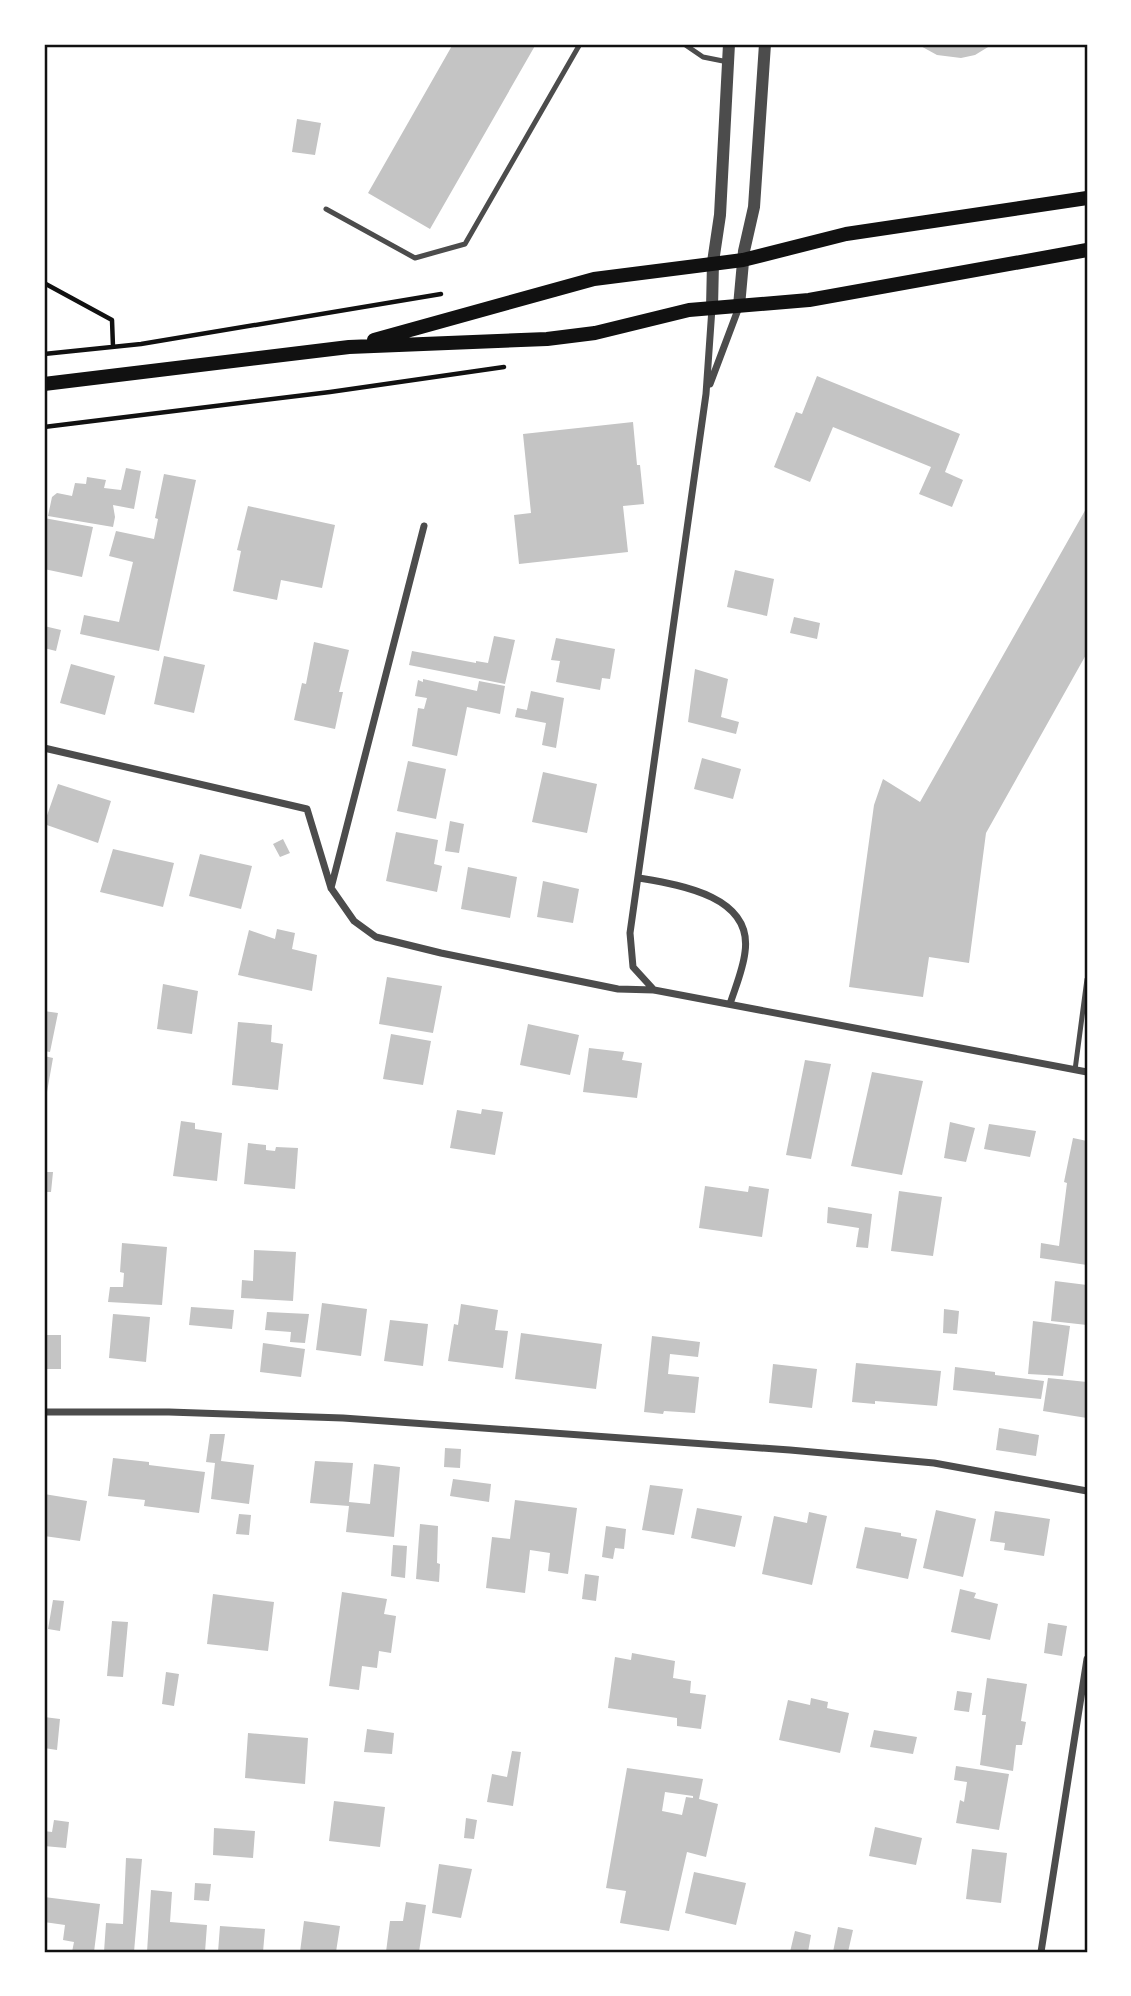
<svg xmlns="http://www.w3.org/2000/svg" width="1131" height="1996" viewBox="0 0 1131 1996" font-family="'Asap Condensed',sans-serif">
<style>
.building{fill:#c4c4c4;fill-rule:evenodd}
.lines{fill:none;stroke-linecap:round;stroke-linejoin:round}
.path{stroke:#111;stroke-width:4.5}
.service{stroke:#4c4c4c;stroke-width:5}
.minor{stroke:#4c4c4c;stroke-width:7}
.tertiary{stroke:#4c4c4c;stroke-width:12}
.secondary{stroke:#111;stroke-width:14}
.neatline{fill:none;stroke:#111;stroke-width:2.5}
</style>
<rect width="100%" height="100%" fill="#fff"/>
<!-- building -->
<path class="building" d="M453,44h83l-106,185 -62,-36z
M917,44h76l-18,11 -14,3 -24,-3z
M297,119l24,4 -6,32 -23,-3z
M817,376l143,58 -15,38 18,8 -11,27 -33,-13 12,-27 -98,-40 -23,55 -36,-15 22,-55 6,2z
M633,422l4,43h3l4,39 -21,2 5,46 -109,12 -5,-49 17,-2 -8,-79z
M126,468l15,3 -7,38 -21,-4 2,12 -2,10 -65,-11 4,-19 5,-4 15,3 3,-13 11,1 1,-7 19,3 -2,8 17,2z
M164,474l32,6 -37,171 -79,-17 4,-19 35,7 14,-60 -24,-6 7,-25 38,8 4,-20 -3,-1z
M248,506l87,19 -13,63 -41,-8 -4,20 -44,-9 8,-40 -4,-1z
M1087,507v146l-101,180 -17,130 -40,-6 -6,40 -74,-10 25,-182 9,-26 37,23z
M44,518l49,9 -11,50 -38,-8z
M735,570l39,9 -7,37 -40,-9z
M794,617l26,6 -3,16 -27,-6z
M44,626l17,4 -5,21 -12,-3z
M494,636l21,4 -10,44 -96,-19 3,-14 64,12v-2l12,2z
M556,638l59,11 -5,30 -8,-1 -2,12 -44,-8 4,-21 -9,-1z
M314,642l35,8 -10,42h4l-8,37 -41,-9 8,-37 4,1z
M164,656l41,9 -11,48 -40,-9z
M71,664l44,12 -10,39 -45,-12z
M695,669l33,10 -7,38 18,5 -3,12 -48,-12z
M423,679l54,12 2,-10 26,5 -5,28 -33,-7 -10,49 -45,-10 6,-38 6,1 3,-11 -12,-2 3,-16 5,2z
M531,691l33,7 -8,50 -14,-3 4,-22 -31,-6 2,-9 10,2z
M702,758l39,11 -8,30 -39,-10z
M408,761l38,8 -10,50 -39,-8z
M543,772l54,12 -10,49 -55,-11z
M58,784l53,17 -13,42 -54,-19z
M450,821l14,3 -5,29 -14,-2z
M396,832l42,8 -4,24 8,2 -5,26 -51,-11z
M283,839l7,14 -10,4 -7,-13z
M113,849l61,14 -11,44 -63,-15z
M200,854l52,12 -11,43 -52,-13z
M468,867l49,10 -7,41 -49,-9z
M543,881l36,8 -6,34 -36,-6z
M277,929l18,4 -3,16 25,6 -5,36 -74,-16 11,-45 26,9z
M387,977l55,9 -9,47 -54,-9z
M163,984l35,7 -6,43 -35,-5z
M44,1011l14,2 -8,39 -6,-1z
M238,1022l34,3 -1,17 12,2 -5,46 -46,-5z
M528,1024l51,11 -9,40 -50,-10z
M391,1034l40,7 -8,44 -40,-6z
M589,1048l35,4 -2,8 20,3 -5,35 -54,-6z
M44,1056l9,2 -6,34 -3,-1z
M805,1060l26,4 -20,95 -25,-4z
M872,1072l51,9 -21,94 -51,-9z
M482,1109l21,3 -8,43 -45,-7 7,-38 24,4z
M181,1121l14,2v6l27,4 -5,48 -44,-5z
M950,1122l25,6 -9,34 -22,-4z
M989,1124l47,7 -6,26 -46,-8z
M1073,1138l14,3v124l-47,-7 1,-15 18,3 8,-63 -3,-1z
M248,1143l18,2v5l9,1 1,-4 22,1 -3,41 -51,-5z
M44,1172h9l-2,20h-7z
M705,1186l43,6 1,-6 20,3 -7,48 -63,-9z
M899,1191l43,6 -9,59 -42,-5z
M828,1207l44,7 -4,34 -12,-1 3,-19 -32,-5z
M122,1243l45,4 -5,58 -54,-3 2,-15h13l1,-14 -4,-1z
M254,1250l42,2 -3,49 -52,-3 1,-18 11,1z
M1055,1281l32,4v40l-36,-4z
M322,1303l45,6 -6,47 -45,-6z
M461,1304l37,6 -3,20 13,1 -5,37 -55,-7 6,-37 4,1z
M191,1307l43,3 -2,19 -43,-4z
M944,1309l15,2 -2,23 -14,-1z
M267,1312l42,2 -4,29 -15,-1 1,-10 -26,-2z
M113,1314l37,3 -4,45 -37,-4z
M390,1320l38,4 -5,42 -39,-5z
M1033,1321l37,5 -7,50 -35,-2z
M521,1333l81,11 -6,45 -81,-10z
M44,1335h17v34h-17z
M652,1336l48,6 -2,15 -28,-3 -2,20 31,3 -4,36 -31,-2 -1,3 -19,-2z
M263,1343l42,6 -4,28 -41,-5z
M856,1363l85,8 -4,35 -62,-5v3l-23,-2z
M773,1364l44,5 -5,39 -43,-5z
M955,1367l40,5v3l49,6 -3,18 -88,-9z
M1048,1378l39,4v36l-44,-7z
M999,1428l40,7 -3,21 -40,-6z
M210,1434h15l-4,27 33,4 -5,39 -38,-5 4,-36 -9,-1z
M445,1448l16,1 -1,19 -16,-1z
M113,1458l36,4v3l56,7 -6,41 -55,-7 1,-6 -37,-4z
M315,1461l38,2 -4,39 21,2 4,-40 26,3 -6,70 -48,-5 3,-26 -39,-3z
M453,1479l38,5 -2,18 -39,-6z
M650,1485l33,4 -9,46 -32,-5z
M44,1494l43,7 -7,40 -36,-5z
M515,1500l62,8 -9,66 -20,-3 2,-18 -20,-3 -5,43 -39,-5 6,-51 18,2z
M697,1508l45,8 -7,31 -44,-9z
M936,1510l40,9 -13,58 -40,-9z
M995,1511l55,8 -6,37 -40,-6 1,-7 -15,-2z
M809,1512l18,4 -15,69 -50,-11 12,-58 33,7z
M239,1514l12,1 -2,20 -13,-1z
M420,1524l18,2 -1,37 3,1 -1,18 -23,-3z
M606,1526l20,3 -2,20 -9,-1 -2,11 -11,-2z
M865,1527l36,6v3l16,3 -9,40 -52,-11z
M393,1545l14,1 -2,32 -14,-2z
M585,1574l14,2 -3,25 -14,-2z
M960,1589l16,4 -2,5 24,6 -8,36 -39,-8z
M342,1592l45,7 -3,15 12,2 -5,37 -12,-2 -2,17 -15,-2 -3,24 -30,-4z
M213,1594l61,8 -6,49 -61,-7z
M53,1600l11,1 -4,30 -12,-2z
M112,1621l16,1 -5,55 -16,-1z
M1048,1623l19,3 -5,30 -18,-3z
M632,1653l43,8 -2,17 18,3 -1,12 16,2 -5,34 -24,-3v-8l-69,-10 7,-51 16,3z
M166,1672l13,2 -5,32 -12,-2z
M987,1678l40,6 -6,37 5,1 -4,23h-6l-3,26 -33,-6 6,-50h-4z
M957,1691l15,2 -3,19 -15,-2z
M811,1698l17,4 -1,6 22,5 -9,40 -61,-13 9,-40 22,5z
M44,1717l16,2 -3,31 -13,-2z
M367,1729l27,4 -2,21 -28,-2z
M874,1730l43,7 -4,17 -43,-7z
M248,1733l60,5 -3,46 -60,-6z
M512,1751l9,1 -8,54 -26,-4 5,-28 15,3z
M956,1766l53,8 -10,56 -43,-7 4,-23 4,2 3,-20 -13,-2z
M627,1768l76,11 -4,20 19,5 -12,53 -19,-5 -18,79 -49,-8 6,-32 -20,-3zM665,1792l28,4v2l-7,-1 -4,18 -20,-4z
M334,1801l51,6 -5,40 -51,-6z
M466,1818l11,2 -3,19 -10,-1z
M54,1820l15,2 -3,26 -22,-2v-15l8,1z
M875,1827l47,11 -6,27 -47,-9z
M214,1828l41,3 -2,27 -40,-3z
M972,1849l35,4 -6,50 -35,-4z
M126,1858l16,1 -8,93h-30l2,-29 17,1z
M439,1864l33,5 -11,49 -29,-5z
M694,1872l52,11 -10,42 -51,-12z
M195,1883l16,1 -2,17 -15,-1z
M151,1890l21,2 -2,30 37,3 -2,27h-58z
M44,1897l56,7 -6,48h-22l2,-10 -11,-2 2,-15 -21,-3z
M406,1902l20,3 -7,47h-33l4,-31h13z
M304,1921l36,5 -4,26h-36z
M220,1926l45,3 -2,23h-45z
M838,1927l15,3 -5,22h-15z
M795,1931l16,4 -3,17h-18z"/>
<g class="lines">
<!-- path -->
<path class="path" d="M44,283l68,37 1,27
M44,354l97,-10 300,-50
M44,427l286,-35 174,-25"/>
<!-- service -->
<path class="service" d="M684,44l19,13 25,5
M326,209l89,49 50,-14 115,-200
M1075,1070l12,-91"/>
<!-- minor -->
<path class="minor" d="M710,384l29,-77
M44,748l263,61 24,79 23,33 22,16 65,16 177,36 36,1 433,82
M639,878c41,7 114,18 106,74 -2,18 -10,36 -15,52
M331,888l93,-362
M654,990l-21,-23 -3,-34 76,-539 6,-86
M44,1412h125l174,6 447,32 144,13 153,28
M1041,1952l46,-293"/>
<!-- tertiary -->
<path class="tertiary" d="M739,306l5,-55 10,-44 11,-163
M712,308l1,-46 7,-47 9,-171"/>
<!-- secondary -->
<path class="secondary" d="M374,340l220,-61 149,-19 103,-26 241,-36
M44,384l305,-37 198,-8 48,-6 94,-23 120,-10 278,-50"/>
</g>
<!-- border -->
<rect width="1131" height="1996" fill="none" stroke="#ffffff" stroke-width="91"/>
<rect x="46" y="46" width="1040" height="1905" class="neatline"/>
</svg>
